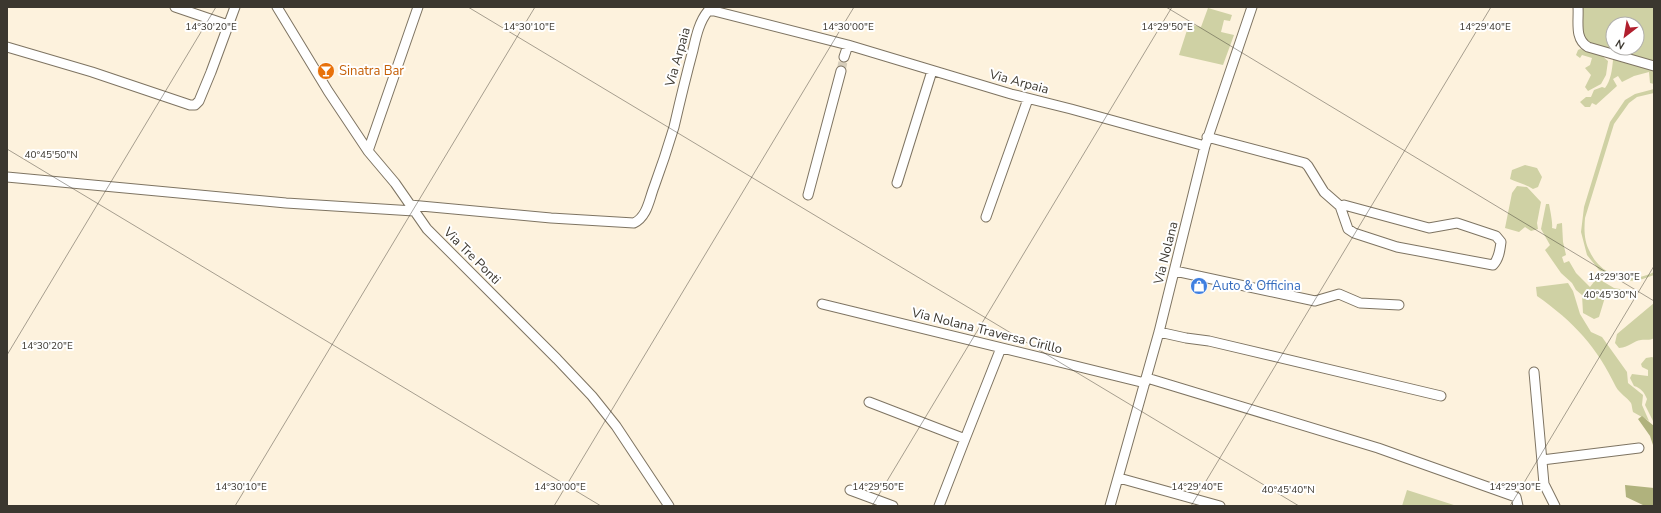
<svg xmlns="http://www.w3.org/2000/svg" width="1661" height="513" viewBox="0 0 1661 513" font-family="'Nunito Sans',sans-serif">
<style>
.green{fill:#cfd1a4;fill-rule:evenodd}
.forest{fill:#b0b27d}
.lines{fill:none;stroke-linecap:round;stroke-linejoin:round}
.minor-tunnel{stroke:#d6cdba;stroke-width:9;stroke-dasharray:9 4.5;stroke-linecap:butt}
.minor-casing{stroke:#7e7462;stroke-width:11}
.minor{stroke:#fff;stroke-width:9}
.ticks{fill:none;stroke:#3b372f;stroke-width:1;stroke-opacity:0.45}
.labels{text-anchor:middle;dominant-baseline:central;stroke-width:4;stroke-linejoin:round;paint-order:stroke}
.street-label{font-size:13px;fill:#3b372f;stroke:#fff}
.food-label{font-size:13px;fill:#c56008;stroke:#fff;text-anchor:start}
.shop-label{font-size:13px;fill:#366cbe;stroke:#fff;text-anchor:start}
.ticks-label{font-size:10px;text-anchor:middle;fill:#3b372f;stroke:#fff;stroke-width:4;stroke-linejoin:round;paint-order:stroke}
</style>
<rect width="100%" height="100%" fill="#fdf2dd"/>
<!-- green -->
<path class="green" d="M1581,7h73v56l-64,-17 -9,-11zM1613,24h24v24h-24z
M1208,8l24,7 -2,6 -6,-1 -3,12 13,3 -11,30 -44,-10 10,-31 12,3z
M1580,49l21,6 7,6 -2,14 -5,9 -13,7 -3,-4 6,-12 -6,-7 5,-3 2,-7 -10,-3 -2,3 -4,-3 2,-5z
M1615,59l39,11v14l-4,-1 -1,-11 -15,4 -12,6 -4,-6 -5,3 4,7 -21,19 -4,-2 -2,4h-5l-5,-5 6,-5h5l3,-7 8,-3 3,1c6,-8 7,-18 8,-28z
M1654,89v4l-17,4 -8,6 -15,21 -29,94c-1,12 -1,23 5,34 11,25 42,32 64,20v3l-14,5 -12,1 -11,-2 -10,-4 -8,-5 -12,-15 -6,-23 3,-25 26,-85 15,-22 10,-6z
M1525,165l12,3 5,9 -4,10 -5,2c-7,-5 -15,-6 -23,-10l2,-9z
M1517,186l10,1 14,15 -4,21 1,6 -7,2 -6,-4 -6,5 -14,-4 7,-35z
M1546,204h3c1,5 4,20 3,24l4,1 1,-5 5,-1 1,19 3,13 -4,2 2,6 5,-2 7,12 14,14 7,-9 17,10 12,2 -3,6 -13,-5 -4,3 -7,23 -5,2 -11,-6 -1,-18 -6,-5 -4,-7 -11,-10 -16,-23 5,-5 -9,-16z
M1568,283l5,8 7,23 11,18 11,5 25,35 1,11 15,12 -1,10 7,16 -16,-9c-1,-3 -1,-7 -2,-9 -4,-6 -11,-9 -15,-16 -19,-40 -42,-65 -79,-91l-1,-9z
M1654,303v35c-5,3 -8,1 -13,2 -8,1 -11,7 -22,8l-4,-5 2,-9z
M1652,357l2,1v65l-9,-18 2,-6c-3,-7 -6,-11 -13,-13l-4,-8 2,-4 16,2v-6l-6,-3 -1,-3 5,-6z
M1407,490l50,16h-55z"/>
<!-- forest -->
<path class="forest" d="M1642,416l12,10v22l-4,-12 -12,-17z
M1625,485l29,3v18h-9l-19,-9z"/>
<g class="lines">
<!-- minor-tunnel -->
<path class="minor-tunnel" d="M841,71l3,-14"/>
<!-- minor casing -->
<g class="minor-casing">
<path id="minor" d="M175,7l53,18
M277,7l51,84 40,60 27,32 32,46 130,130 35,37 24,30 53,80
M1578,7c1,14 -4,32 10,40l66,19
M7,47l85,25 98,33h5l4,-4 12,-29 24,-65
M844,57l4,-12
M1207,137l98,26 3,3 16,26 16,14 8,23 6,4 43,14 96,18c6,-6 7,-15 8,-23l-5,-6 -39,-13 -28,5 -85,-23 -4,1
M368,151l50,-144
M7,177l279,26 128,8
M897,183l35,-112
M808,195l33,-124
M410,205l141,13 83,5c13,-6 15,-23 20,-36 7,-19 14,-40 20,-60 6,-26 12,-51 19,-77 3,-13 6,-28 15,-39h6l134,34 163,49 60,15 134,37
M986,217l42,-118
M1175,271l140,30 24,-7 21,9 39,2
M822,304l323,79
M1159,332l27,6 23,3 232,55
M1534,372l10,112 11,22
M1147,378l231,70 138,49 2,9
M869,402l96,37 36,-91
M1542,460l97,-12
M1119,478l101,28
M850,490l43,16
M939,506l26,-67
M1110,506l49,-174 46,-186 47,-139"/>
</g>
<!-- minor -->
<use href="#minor" class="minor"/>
</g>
<!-- ticks -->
<path class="ticks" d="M468,7l831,499M1166,7l488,294M7,149l594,357M7,355l209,-348M235,506l300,-499M554,506l300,-499M872,506l300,-499M1191,506l300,-499M1510,506l144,-240"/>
<!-- icons -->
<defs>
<g id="bar-disc" transform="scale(0.9)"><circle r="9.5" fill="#e8710a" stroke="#fff"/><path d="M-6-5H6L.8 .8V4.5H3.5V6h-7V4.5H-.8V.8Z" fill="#fff"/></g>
<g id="shop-disc" transform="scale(0.9)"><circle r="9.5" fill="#3f7fe0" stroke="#fff"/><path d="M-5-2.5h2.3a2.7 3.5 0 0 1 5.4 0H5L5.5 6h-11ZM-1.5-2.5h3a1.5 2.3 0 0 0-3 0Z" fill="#fff"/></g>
</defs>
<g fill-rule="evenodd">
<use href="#bar-disc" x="326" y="71"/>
<use href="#shop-disc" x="1199" y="286"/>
</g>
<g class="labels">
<!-- street labels -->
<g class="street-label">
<text transform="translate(678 57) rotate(-74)">Via Arpaia</text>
<text transform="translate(1019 82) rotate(15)">Via Arpaia</text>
<text transform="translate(1166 253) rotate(-76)">Via Nolana</text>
<text transform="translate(472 256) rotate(45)">Via Tre Ponti</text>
<text transform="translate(987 331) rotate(14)">Via Nolana Traversa Cirillo</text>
</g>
<!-- food labels -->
<g class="food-label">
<text x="339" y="71">Sinatra Bar</text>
</g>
<!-- shop labels -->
<g class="shop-label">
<text x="1212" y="286">Auto &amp; Officina</text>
</g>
</g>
<g class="ticks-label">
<text x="211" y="30">14°30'20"E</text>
<text x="529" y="30">14°30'10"E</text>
<text x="848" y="30">14°30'00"E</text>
<text x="1167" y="30">14°29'50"E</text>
<text x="1485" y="30">14°29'40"E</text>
<text x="51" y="158">40°45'50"N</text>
<text x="1614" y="280">14°29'30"E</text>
<text x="1610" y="298">40°45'30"N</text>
<text x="47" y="349">14°30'20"E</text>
<text x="241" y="490">14°30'10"E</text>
<text x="560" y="490">14°30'00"E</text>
<text x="878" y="490">14°29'50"E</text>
<text x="1197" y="490">14°29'40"E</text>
<text x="1515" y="490">14°29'30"E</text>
<text x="1288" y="493">40°45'40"N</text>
</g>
<!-- border -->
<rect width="1661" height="513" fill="none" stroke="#3b372f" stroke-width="16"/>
<!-- north arrow -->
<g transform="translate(1625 36) rotate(211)"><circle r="19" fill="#ffffff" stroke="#b1afac"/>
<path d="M0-3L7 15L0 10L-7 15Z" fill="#b11f2e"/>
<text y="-6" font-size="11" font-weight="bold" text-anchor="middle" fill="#3b372f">N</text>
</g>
</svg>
